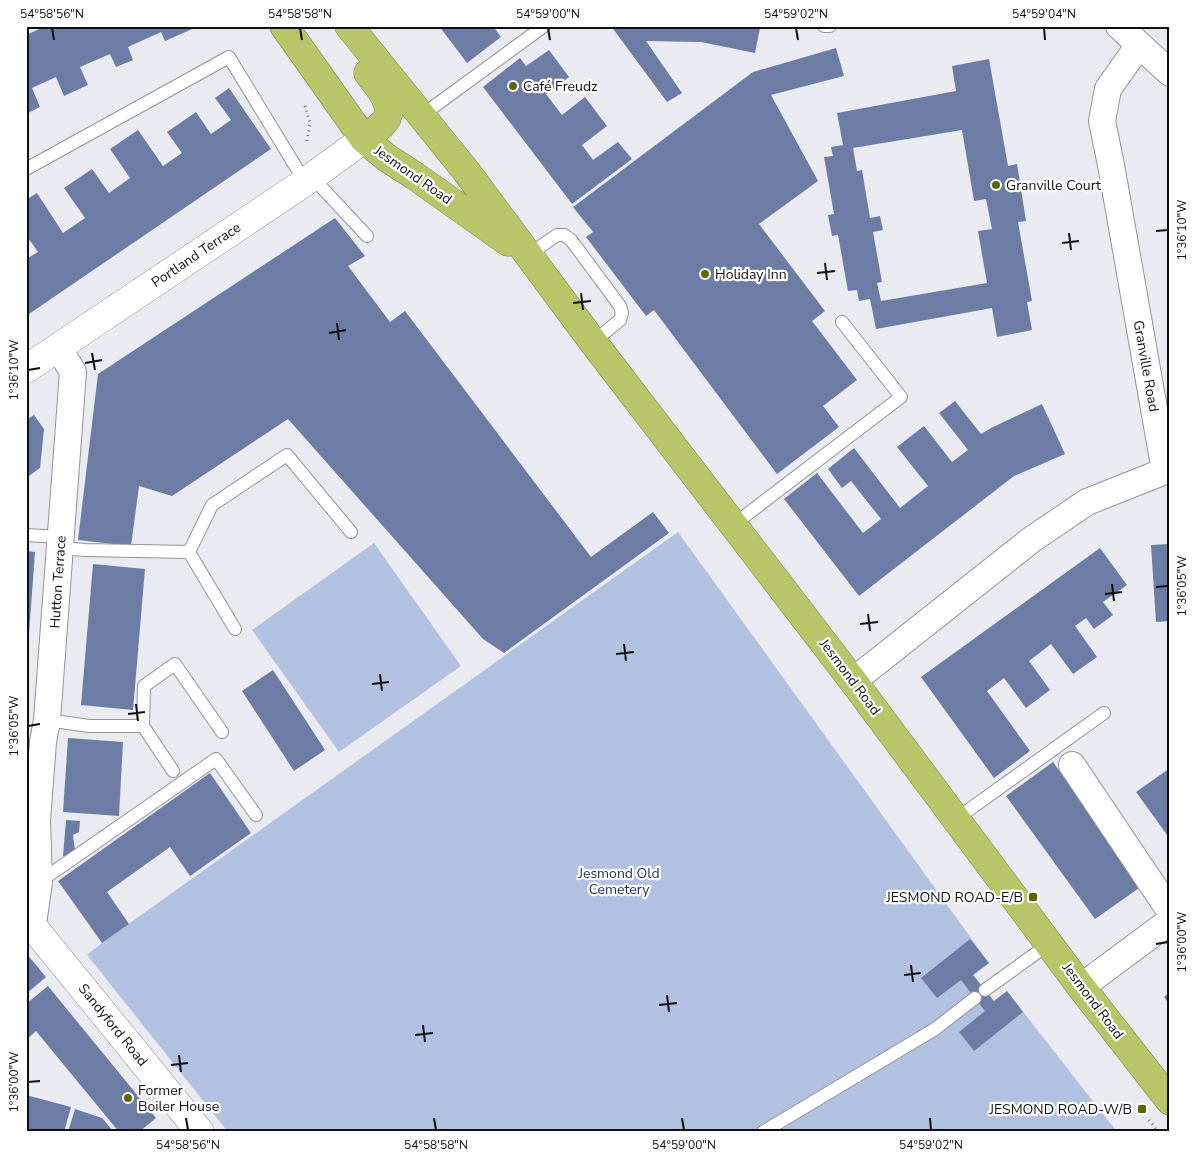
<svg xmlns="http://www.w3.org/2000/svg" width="1196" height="1158" viewBox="0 0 1196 1158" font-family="'Nunito Sans',sans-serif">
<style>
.green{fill:#b3c1e0}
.building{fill:#6c7ca5;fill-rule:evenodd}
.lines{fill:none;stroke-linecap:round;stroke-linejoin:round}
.lane-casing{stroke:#919397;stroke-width:14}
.street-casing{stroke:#919397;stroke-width:28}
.secondary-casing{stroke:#919397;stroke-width:29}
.highway-casing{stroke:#7d864a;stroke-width:29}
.path{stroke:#7b7c80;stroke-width:3;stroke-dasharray:1 4;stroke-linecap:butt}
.lane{stroke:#fff;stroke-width:12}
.street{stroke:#fff;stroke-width:26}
.secondary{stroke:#fff;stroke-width:28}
.highway{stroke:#b8c568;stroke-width:28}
.ticks{fill:none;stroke:#101012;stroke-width:2}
.poi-dot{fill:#5c6504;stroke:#fff;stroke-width:2}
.labels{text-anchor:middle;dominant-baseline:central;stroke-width:4.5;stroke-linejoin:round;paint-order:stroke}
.poi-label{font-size:14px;fill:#101012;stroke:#fff;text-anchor:start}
.street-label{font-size:14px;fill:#101012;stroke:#fff}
.park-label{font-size:14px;fill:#1a2b5f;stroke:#fff}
.neatline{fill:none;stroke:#101012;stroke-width:2}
.ticks-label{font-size:12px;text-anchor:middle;fill:#101012}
</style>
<rect width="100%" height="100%" fill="#e9ebf0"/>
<!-- green -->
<path class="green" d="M678,532l311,431 -16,12 21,26 13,-10 110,141h-889l-141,-177 15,-12z
M374,543l87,123 -122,86 -87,-122z"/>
<!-- building -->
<path class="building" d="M46,26h153l-34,15 -4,-9 -33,15 5,13 -17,7 -6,-13 -30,13 8,18 -24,11 -8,-19 -24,11 8,19 -14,7v-79z
M439,26h54l8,11 -34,26z
M611,26h141l8,2 -5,25 -54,-11 -55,-1 36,52 -15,9z
M836,48l8,28 -73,19 47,86 -59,43 66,87 -13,10 45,59 -34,26 16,21 -62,47 -123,-164 -8,6 -60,-79 7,-5 -20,-25 180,-135z
M549,50l20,27 -23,17 16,21 23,-18 22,29 -25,19 11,15 25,-18 14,17 -60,45 -89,-117 37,-29 6,8z
M989,59l19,107 9,-2 9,57 -8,1 14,79 -5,1 5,28 -35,7 -5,-29 -116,21 -6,-30 -11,2 -2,-11 -9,1 -10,-56 -6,1 -4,-21 6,-1 -10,-57 9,-1 -2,-9 12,-2 -6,-32 119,-22 -4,-25zM962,130l12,71 12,-2 6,30 -14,2 9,52 -106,18 -4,-18 5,-1 -9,-50 10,-2 -3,-14 -10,2 -8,-48 -5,1 -4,-23z
M229,88l42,61 -245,167v-57l12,-7 -12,-17v-35l11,-7 26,40 22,-15 -21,-30 28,-19 17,24 21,-15 -20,-29 28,-19 25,36 19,-13 -15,-21 29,-20 15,22 20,-14 -16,-22z
M335,218l30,38 -17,10 42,56 15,-11 186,246 62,-45 16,21 -165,120 -21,-14 -195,-220 -116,77 -33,-10 -8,60 -53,-6 20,-166z
M955,401l26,33 10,-6 51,-24 23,50 -51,22 -155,120 -75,-97 33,-26 46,60 18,-14 -30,-38 -9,7 -14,-19 26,-21 46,60 28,-22 -31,-39 27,-21 28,36 16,-12 -29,-37z
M34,415l10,14 -4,39 -14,10v-58z
M1170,544v77l-14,1 -5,-77z
M1100,548l27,37 -24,17 10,13 -19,14 -8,-11 -11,8 22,31 -24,17 -22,-30 -22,17 21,29 -24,18 -22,-30 -17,13 43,60 -36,27 -73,-101z
M26,551l9,1 -7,96h-2z
M93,564l52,5 -12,141 -52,-5z
M273,670l52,80 -31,21 -52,-80z
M68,738l55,4 -4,74 -56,-4z
M1053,762l89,124 -47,33 -89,-123z
M1170,768v71l-34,-47z
M210,773l41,60 -61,43 -20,-29 -63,45 22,32 -27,19 -44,-62z
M66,820l14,1 -1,11 -6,3 2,16 -6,6 -6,-1z
M970,939l19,24 -16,12 21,26 13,-10 16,21 -49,39 -15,-19 26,-21 -24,-31 -24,18 -16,-20z
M26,953l20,24 -20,17z
M48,986l108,132 -17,14h-20l-83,-101 -10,9v-36z
M1170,992v13l-6,-8z
M26,1095l45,12 -7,25h-38z
M75,1109l27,9 12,14h-46z"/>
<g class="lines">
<!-- lane casing -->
<g class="lane-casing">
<path id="lane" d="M824,26h6
M421,116l123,-90
M26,169l203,-112 76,125
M312,177l55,59
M527,256l30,-21h7l7,5 49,66 2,7 -2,7 -27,22
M733,525l168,-128 -59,-75
M26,535l36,2
M61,548l24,2 104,2
M235,629l-46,-77 23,-47 75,-50 64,77
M47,720l42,6h54
M173,771l-30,-45 1,-40 31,-22 47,68
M956,819l148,-106
M39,882l177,-123 40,56
M985,990l64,-46
M763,1132l172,-103 40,-31"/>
</g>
<!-- street casing -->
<g class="street-casing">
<path id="street" d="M1119,26l51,47
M853,681l178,-141 56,-38 78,-31 -54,-306 -9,-44 6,-32 31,-44
M1072,765l98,146
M33,924l6,-42 -2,-62 6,-78 4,-22 26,-348 -15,-25
M1081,987l89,-66"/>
</g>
<!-- secondary casing -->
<g class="secondary-casing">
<path id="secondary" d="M26,369l279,-187 59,-43
M26,918l174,214"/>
</g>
<!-- highway casing -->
<g class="highway-casing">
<path id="highway" d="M284,26l80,113 23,19 28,18 93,66
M349,26l117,145 127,171 260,339 228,306 89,114
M364,139c6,-5 19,-13 23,-21 7,-16 -11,-34 -19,-45"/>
</g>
<!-- path -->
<path class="path" d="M305,106l5,17 -3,18
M1149,1120l9,12"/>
<!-- lane -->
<use href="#lane" class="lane"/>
<!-- street -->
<use href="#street" class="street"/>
<!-- secondary -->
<use href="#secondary" class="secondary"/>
<!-- highway -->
<use href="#highway" class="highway"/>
</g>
<!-- ticks -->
<path class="ticks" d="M52,28l2,12M300,28l2,12M548,28l2,12M796,28l2,12M1044,28l1,12M1156,231l12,-1M1069,233l2,17M1062,243l17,-2M825,263l2,17M817,273l18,-2M581,293l2,17M573,303l18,-2M337,323l2,17M329,333l17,-3M92,353l3,17M85,363l17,-3M28,370l12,-2M1112,584l2,17M1156,587l12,-1M1105,594l17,-2M868,614l2,17M860,624l18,-2M624,644l2,17M616,654l18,-2M380,674l2,17M372,684l17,-2M136,704l2,17M128,714l17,-2M28,726l12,-2M1156,944l12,-2M911,965l2,17M904,975l17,-2M667,995l2,17M659,1005l18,-2M423,1025l2,17M415,1035l18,-2M179,1055l2,17M171,1065l17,-2M28,1082l12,-1M186,1118l2,12M434,1118l2,12M682,1118l2,12M930,1118l1,12"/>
<!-- markers -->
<g class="poi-dot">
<circle cx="513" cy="86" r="5"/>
<circle cx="996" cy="185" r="5"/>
<circle cx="705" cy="274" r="5"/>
<rect x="1028" y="892" width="10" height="10" rx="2.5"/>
<circle cx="128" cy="1098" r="5"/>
<rect x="1137" y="1104" width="10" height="10" rx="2.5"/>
</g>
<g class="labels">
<!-- poi labels -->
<g class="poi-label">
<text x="523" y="86">Café Freudz</text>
<text x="1006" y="185">Granville Court</text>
<text x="715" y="274">Holiday Inn</text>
<text x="1023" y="897" text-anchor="end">JESMOND ROAD-E/B</text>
<text x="138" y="1090">Former<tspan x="138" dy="16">Boiler House</tspan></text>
<text x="1132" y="1109" text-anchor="end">JESMOND ROAD-W/B</text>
</g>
<!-- street labels -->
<g class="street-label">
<text transform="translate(413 175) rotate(35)">Jesmond Road</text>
<text transform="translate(196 255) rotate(-34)">Portland Terrace</text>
<text transform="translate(1146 366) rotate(80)">Granville Road</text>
<text transform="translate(58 582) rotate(-86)">Hutton Terrace</text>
<text transform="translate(850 677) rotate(53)">Jesmond Road</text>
<text transform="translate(1093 1001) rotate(53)">Jesmond Road</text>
<text transform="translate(113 1025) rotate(51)">Sandyford Road</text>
</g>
<!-- park labels -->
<g class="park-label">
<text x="619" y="873">Jesmond Old<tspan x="619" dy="16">Cemetery</tspan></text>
</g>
</g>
<!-- border -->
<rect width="1196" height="1158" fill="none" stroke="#ffffff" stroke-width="55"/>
<rect x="28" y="28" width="1140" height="1102" class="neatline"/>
<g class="ticks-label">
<text x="52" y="18">54°58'56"N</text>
<text x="300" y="18">54°58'58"N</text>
<text x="548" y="18">54°59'00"N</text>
<text x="796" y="18">54°59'02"N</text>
<text x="1044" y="18">54°59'04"N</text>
<text transform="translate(1182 230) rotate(-90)" y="4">1°36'10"W</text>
<text transform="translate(14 370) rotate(-90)" y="4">1°36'10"W</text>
<text transform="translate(1182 586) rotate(-90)" y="4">1°36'05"W</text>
<text transform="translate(14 726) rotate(-90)" y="4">1°36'05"W</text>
<text transform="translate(1182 942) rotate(-90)" y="4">1°36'00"W</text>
<text transform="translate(14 1082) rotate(-90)" y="4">1°36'00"W</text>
<text x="188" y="1149">54°58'56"N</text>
<text x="436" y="1149">54°58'58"N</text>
<text x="684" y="1149">54°59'00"N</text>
<text x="931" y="1149">54°59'02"N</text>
</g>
</svg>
